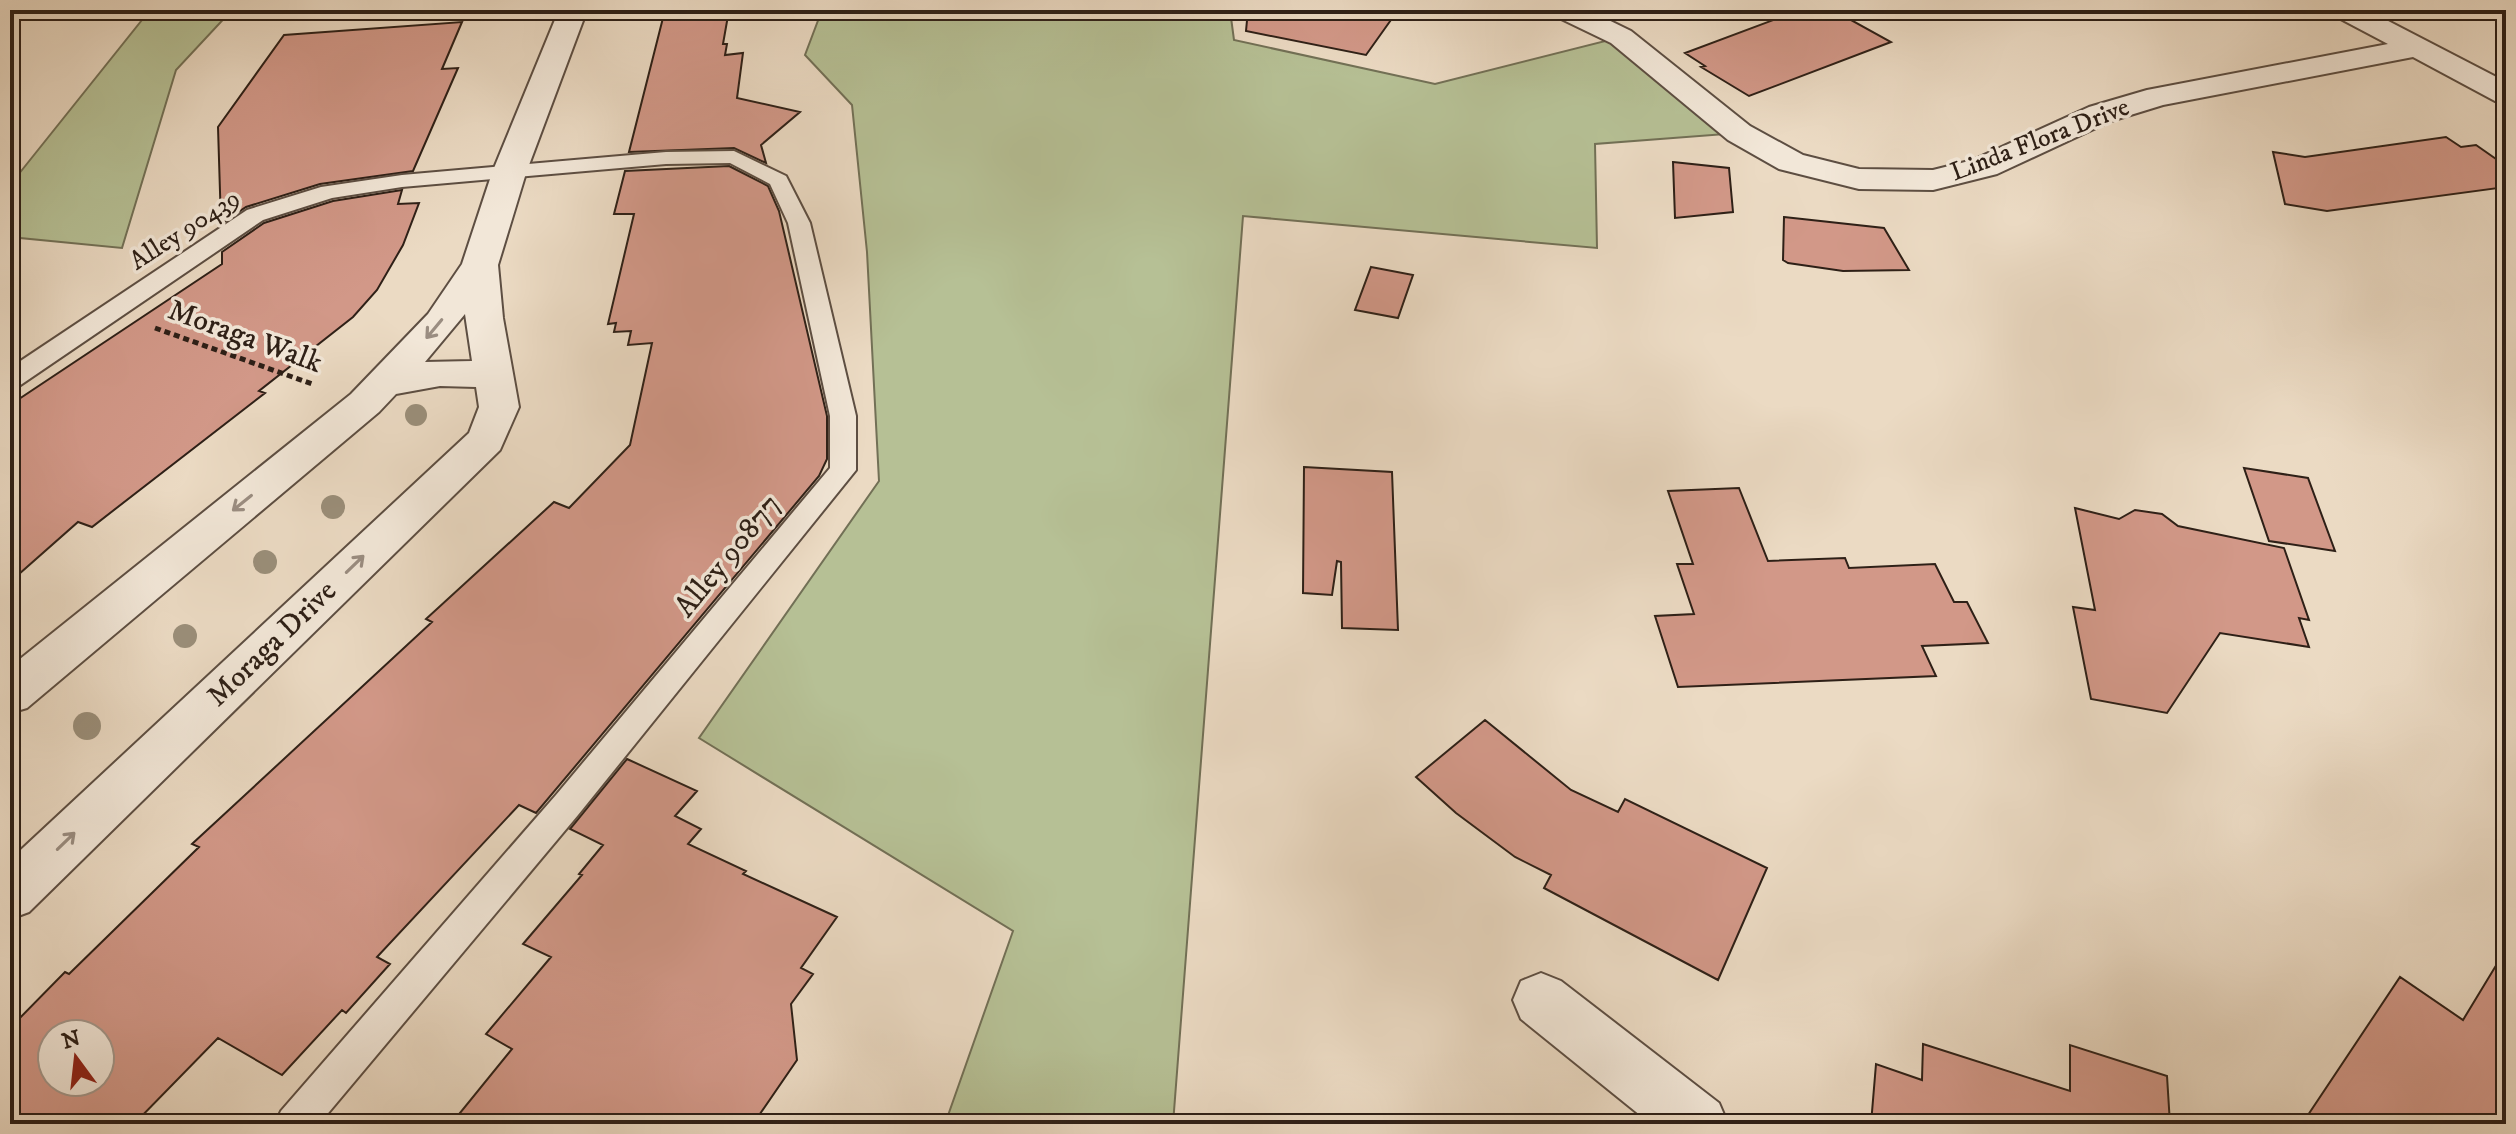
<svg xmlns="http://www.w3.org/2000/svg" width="2516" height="1134" viewBox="0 0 2516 1134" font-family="'IM FELL DW Pica',serif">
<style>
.green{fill:#b6c095;stroke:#727056;stroke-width:2}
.building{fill:#d29888;stroke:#2e2017;stroke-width:2;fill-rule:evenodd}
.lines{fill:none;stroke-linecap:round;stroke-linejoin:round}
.service-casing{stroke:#5d4e42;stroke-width:4}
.minor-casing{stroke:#5d4e42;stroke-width:4}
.path{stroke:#2e2017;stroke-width:5;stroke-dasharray:6 4;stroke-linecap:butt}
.service{fill:#f2e7d8;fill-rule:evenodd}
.minor{fill:#f2e7d8;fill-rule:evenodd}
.tree{fill:#9a8e79}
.oneway{stroke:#9a8d81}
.labels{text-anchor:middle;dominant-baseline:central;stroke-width:7;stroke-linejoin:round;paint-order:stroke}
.far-street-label{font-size:26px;fill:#2e2017;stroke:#f2e7d8}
.street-label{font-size:30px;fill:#2e2017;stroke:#f2e7d8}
</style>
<rect width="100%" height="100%" fill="#ebdac3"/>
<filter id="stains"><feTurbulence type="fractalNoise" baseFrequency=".0025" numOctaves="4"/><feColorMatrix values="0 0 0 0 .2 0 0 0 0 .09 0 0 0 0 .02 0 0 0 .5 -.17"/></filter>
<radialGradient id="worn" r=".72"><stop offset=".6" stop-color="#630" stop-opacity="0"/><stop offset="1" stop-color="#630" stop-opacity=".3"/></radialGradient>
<!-- green -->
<path class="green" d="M150,10h82l-56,60 -54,178 -112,-11v-52z
M822,10h408l4,30 201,44 186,-47 118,96 -144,11 2,104 -354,-32 -70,908h-228l68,-193 -314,-193 180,-257 -12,-229 -15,-147 -47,-50z"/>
<!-- building -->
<path class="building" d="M665,10h64l-6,34h4l-2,11 18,-2 -6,45 63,14 -39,33 5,18 -32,-15 -105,4z
M1248,10h150l-32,45 -120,-24z
M1800,10h33l58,32 -142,54 -48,-29 4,-1 -20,-13z
M462,22l-20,47 16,-1 -45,103 -93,13 -74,23 -25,17 -3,-97 66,-92z
M2446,137l15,10 15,-2 30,21v21l-179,24 -42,-7 -12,-52 32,5z
M1673,162l56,6 4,44 -58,6z
M729,166l39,20 11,25 48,205v43l-8,17 -283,337 -17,-8 -142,152 13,7 -44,49 -4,-3 -60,65 -64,-37 -84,86h-124v-96l55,-56 4,2 130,-127 -7,-3 240,-222 -6,-3 128,-117 15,6 61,-63 22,-102 -24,2 3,-14 -17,1 2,-9 -8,1 26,-110h-20l11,-43zM52,1034h48v48h-48z
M402,190l-4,14 21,-1 -16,42 -26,45 -24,27 -94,74 6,2 -173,134 -14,-5 -68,60v-177l212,-141v-12l42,-29 69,-22z
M1784,217l100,11 25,42 -66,1 -55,-8 -5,-3z
M1371,267l42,8 -15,43 -43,-8z
M1304,467l88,5 6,158 -56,-2 -1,-66 -4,-1 -5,34 -29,-2z
M2244,468l64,10 27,73 -66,-10z
M1739,488l29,73 77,-3 4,10 86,-4 19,38h13l21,41 -66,3 14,30 -258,11 -23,-71 39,-2 -17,-50h16l-25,-73z
M2075,508l44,11 16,-9 27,4 16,12 106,22 25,72 -10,-2 10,29 -89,-14 -53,80 -76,-14 -18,-92 22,3z
M1485,720l86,70 47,22 7,-13 142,69 -49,112 -174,-92 7,-13 -36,-18 -59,-44 -40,-36z
M627,759l70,32 -22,25 26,13 -13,15 58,27 -3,3 94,43 -36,51 12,6 -22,30 6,56 -44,64h-302l61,-75 -26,-15 65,-77 -28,-13 59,-69 -3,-1 24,-29 -33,-16z
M2506,949v175h-204l98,-147 63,43z
M1923,1044l147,47v-46l97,31 3,48h-299l5,-60 46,16z"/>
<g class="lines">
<!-- service casing -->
<g class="service-casing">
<path id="service" d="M734,151l52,25 24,47 46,193v54l-278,345 -259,309h-44l6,-13 275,-316 274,-327v-52l-42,-193 -18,-39 -40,-21 -64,1 -264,23 -70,11 -69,22 -244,166 -9,2v-20l237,-158 74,-23 81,-12 264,-23z"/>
</g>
<!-- minor casing -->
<g class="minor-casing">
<path id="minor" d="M559,10h28l-61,163 -28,92 5,53 16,89 -19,43 -471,462 -19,7v-59l459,-427 10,-26 -3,-20 -36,-1 -44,8 -17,18 -352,296 -17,5v-46l341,-273 77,-80 34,-50 30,-91zM465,314l7,47 -47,1z
M1551,10h37l43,21 119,95 53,29 56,14 74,1 40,-10 116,-53 58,-17 241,-46 -53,-28 -4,-6h36l139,72v21l-11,-2 -82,-44 -250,48 -52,16 -114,53 -64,16 -74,-1 -80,-20 -51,-29 -117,-97 -56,-27z
M1541,973l20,8 158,122 9,21h-77l-130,-105 -8,-19 8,-19z"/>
</g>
<!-- path -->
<path class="path" d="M155,328l160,57"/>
<!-- service -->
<use href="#service" class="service"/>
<!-- minor -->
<use href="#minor" class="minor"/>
</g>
<!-- trees -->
<g class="tree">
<circle cx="416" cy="415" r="11"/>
<circle cx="333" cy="507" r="12"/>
<circle cx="265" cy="562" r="12"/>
<circle cx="185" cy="636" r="12"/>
<circle cx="87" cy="726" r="14"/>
</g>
<!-- one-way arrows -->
<defs><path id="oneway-shaft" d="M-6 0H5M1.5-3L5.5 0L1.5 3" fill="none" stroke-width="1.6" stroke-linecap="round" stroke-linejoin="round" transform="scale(2)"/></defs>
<g class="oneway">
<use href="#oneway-shaft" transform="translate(434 329) rotate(130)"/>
<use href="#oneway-shaft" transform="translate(242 503) rotate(141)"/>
<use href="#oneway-shaft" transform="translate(355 564) rotate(-44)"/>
<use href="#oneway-shaft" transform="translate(66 841) rotate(-44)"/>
</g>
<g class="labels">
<!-- far-street labels -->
<g class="far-street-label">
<text transform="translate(2040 140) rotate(-21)">Linda Flora Drive</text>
<text transform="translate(185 230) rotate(-33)">Alley 90439</text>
</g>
<!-- street labels -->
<g class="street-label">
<text transform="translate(245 337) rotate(20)">Moraga Walk</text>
<text transform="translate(728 556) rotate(-51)">Alley 90877</text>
<text transform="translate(272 644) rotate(-44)">Moraga Drive</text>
</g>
</g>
<!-- margin -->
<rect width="2516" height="1134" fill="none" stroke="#ebdac3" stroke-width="40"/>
<rect x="12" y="12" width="2492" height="1110" fill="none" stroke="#2e2017" stroke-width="4"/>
<rect x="20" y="20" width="2476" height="1094" fill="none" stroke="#2e2017" stroke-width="2"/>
<!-- north arrow -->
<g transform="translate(76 1058) rotate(345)"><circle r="38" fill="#f2e7d8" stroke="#a4978b" stroke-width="2"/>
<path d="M0-6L14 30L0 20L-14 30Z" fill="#8f2418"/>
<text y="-12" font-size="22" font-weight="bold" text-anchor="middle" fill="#2e2017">N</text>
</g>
<rect width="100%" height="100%" filter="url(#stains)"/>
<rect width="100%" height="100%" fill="url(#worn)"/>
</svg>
